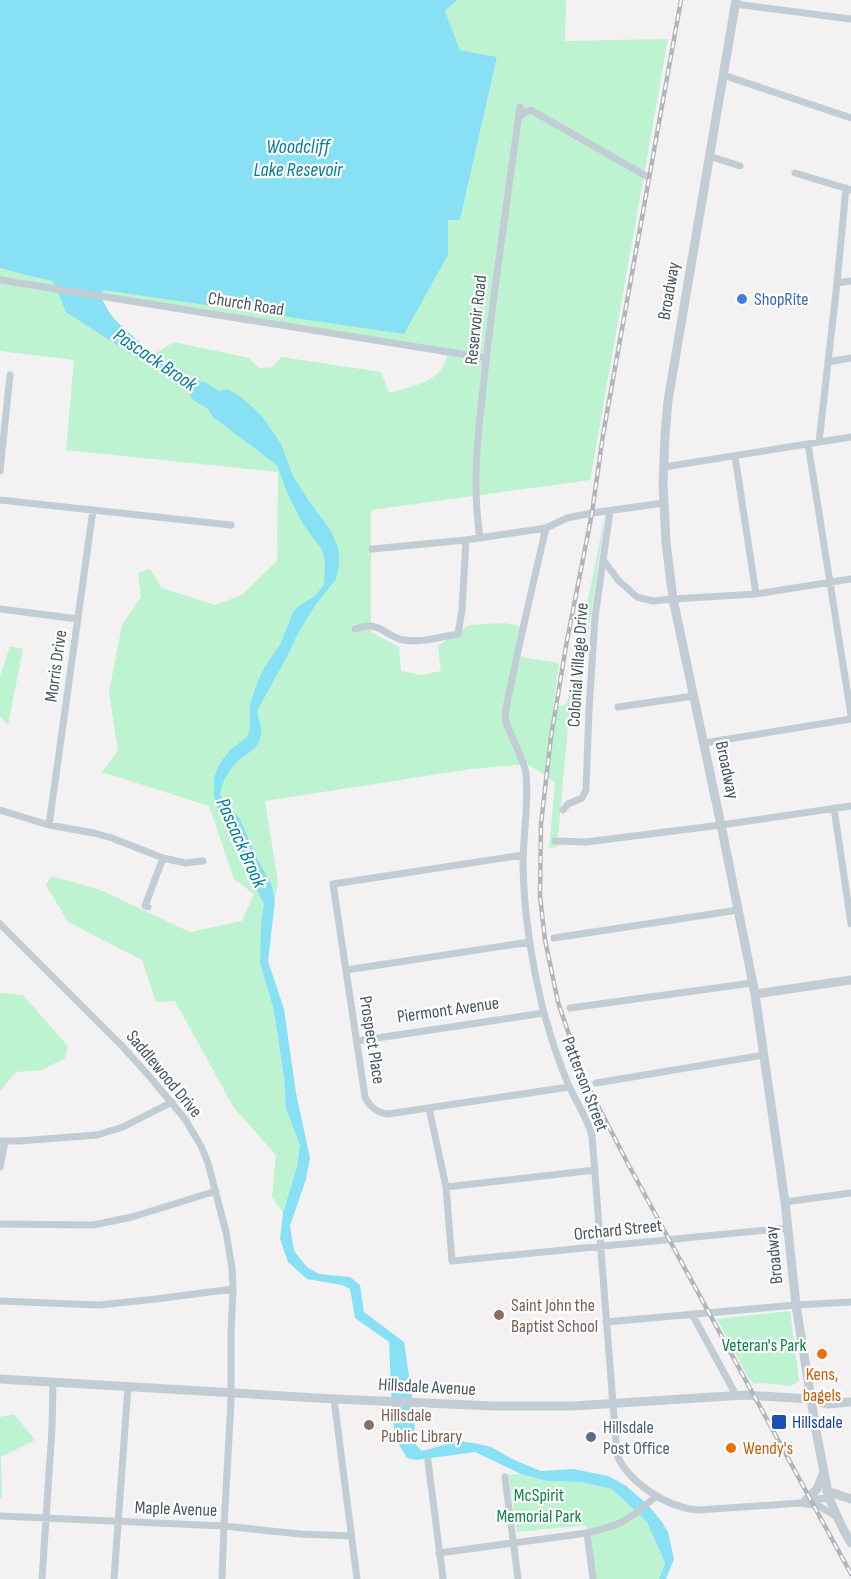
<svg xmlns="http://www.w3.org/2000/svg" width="851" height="1579" viewBox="0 0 851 1579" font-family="'Sofia Sans Condensed',sans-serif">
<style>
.green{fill:#bdf3d0;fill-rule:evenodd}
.water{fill:#87e0f4}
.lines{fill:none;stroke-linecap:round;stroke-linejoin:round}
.minor{stroke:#c1ccd4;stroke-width:7}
.tertiary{stroke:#c1ccd4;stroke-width:9}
.rail-casing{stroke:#b2b6bc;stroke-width:4.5}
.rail{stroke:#fff;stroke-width:2;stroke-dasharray:7;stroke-linecap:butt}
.shop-dot{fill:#3f7fe0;stroke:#fff;stroke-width:2}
.education-dot{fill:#8d6e63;stroke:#fff;stroke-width:2}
.food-dot{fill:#e8710a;stroke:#fff;stroke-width:2}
.transit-dot{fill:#1a4fb4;stroke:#fff;stroke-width:2}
.service-dot{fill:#5c6f8a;stroke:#fff;stroke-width:2}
.labels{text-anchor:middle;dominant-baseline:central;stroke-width:4.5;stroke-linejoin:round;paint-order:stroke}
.street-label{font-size:18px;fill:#475560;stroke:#fff}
.shop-label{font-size:18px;fill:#366cbe;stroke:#fff;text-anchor:start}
.education-label{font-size:18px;fill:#785e54;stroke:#fff;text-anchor:start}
.park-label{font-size:18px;fill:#108346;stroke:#fff}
.food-label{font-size:18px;fill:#c56008;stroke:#fff}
.transit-label{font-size:18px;fill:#164399;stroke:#fff;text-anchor:start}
.service-label{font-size:18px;fill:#4e5e75;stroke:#fff;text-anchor:start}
.water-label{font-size:20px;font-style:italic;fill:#037d98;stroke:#fff}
</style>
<rect width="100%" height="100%" fill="#f3f1f1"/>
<!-- green -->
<path class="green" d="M457,0h109l-1,41 103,-2 -78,441 -219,30v122l28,15 2,24 20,4 20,-4 -3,-25 31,-21 35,-2 19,4 -8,29 44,7 -6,45 14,-4 39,-194 -28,195 -8,-1 -13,143 -8,1 6,-66 -28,-18 -56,5 -206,32 13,82 -18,80 14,48 10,67 2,31 14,36 -3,21 -14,47 -11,-16 4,-42 -42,-47 -59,-107 -19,1 -14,-42 -74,-38 -22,-37 5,-9 47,13 92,43 52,-11 12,-27 -20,-15 -25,-73 -107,-34 16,-21 -9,-59 13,-67 19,-28 -3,-24 12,-4 12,19 53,17 27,-10 35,-34 1,-89 -212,-22 8,-90 -74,-9v-83l25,7 66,13 357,-69 12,1 37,-163 -37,-7 -15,-39zM102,299l346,53c-4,31 -34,33 -59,41l-8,-21 -100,-15 -8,10 -8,1h-6l-10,-10 -75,-16 -20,12c-16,-10 -46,-37 -52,-55z
M10,646l13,3 -15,76 -8,-9v-39z
M0,993l23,2 45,51 -3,12 -23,12 -26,2 -16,19z
M790,1311l9,70 -8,5 -26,-3 -11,1 -6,-7 -31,-58z
M14,1414l21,26 -34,17 1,39 -2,3v-82z
M521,1474l26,7 33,1 32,7 35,33 18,41 -6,16h-65l-8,-54 -69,7 -8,-57z"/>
<!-- water -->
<path class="water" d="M0,0h457l-12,11 15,39 37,7 -37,163h-12v35l-44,79 -301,-44 -1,9 7,13 6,8 34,31 46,30 10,1 14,9 9,-2 14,9 19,17 20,29 12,32 16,25 22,30 8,19v16l-3,13 -22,28 -18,30 -8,18 -31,56c2,9 6,19 3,28 -4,12 -15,15 -23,23 -9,9 -15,20 -17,33l20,24 17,39 15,28 3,15 -7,60 16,48 12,84 14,65 -4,21 -16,47 4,25 13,16 12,7 31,3 10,8 4,27 40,30 10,68 1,34 7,7 36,-10 16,2 17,4 21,12 29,12 32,-2 35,7 17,9 23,20 14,17 6,10 6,27 -8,20h-7l6,-16 -18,-41 -35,-33 -32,-7 -33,-1 -26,-7 -46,-22 -59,8 -9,-2 -12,-20 -3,-29 -3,-67 -34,-24 -5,-29 -8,-4 -35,-6 -19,-17 -8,-23 3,-26 14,-47 3,-21 -14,-36 -2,-31 -10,-67 -14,-48 1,-39 3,-20 -21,-40 -27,-60 -2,-9v-18l6,-14 10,-13 17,-13 3,-9v-24l7,-21 7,-15 17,-25 12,-31 7,-7 15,-9 9,-11 1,-23 -3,-12 -19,-26 -15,-29 -11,-30 -64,-48 -5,-8 -15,-9 -5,-9 -122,-79 -13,-31 -28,-6 -25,-7z"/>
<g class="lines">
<!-- minor -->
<path class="minor" d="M735,4l116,15
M723,75l128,43
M519,117l7,-5 5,-2 115,66
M709,156l31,10
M795,173l56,17
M0,280l486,78
M837,283l14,-2
M828,362l23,-4
M819,442l18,-159 9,-95
M808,444l43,271
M735,456l21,138
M664,467l187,-30
M0,471l10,-96
M0,500l231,25
M546,528c-11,47 -22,95 -32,142 -3,15 -7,30 -9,45 -1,11 19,42 21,59 3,30 -3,61 -3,91 1,50 9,100 21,148 7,25 15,50 25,73 8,17 18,32 23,50l25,319c12,28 51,53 81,55l103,-7 18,3 18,11
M480,538c-9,-59 -1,-111 5,-168 10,-88 23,-176 35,-263
M372,549l94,-9 80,-12 21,-10 25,-5 72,-10
M604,561l15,20 18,16 16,4 20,-2 83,-5 95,-15
M0,609l78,10
M355,629c25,-10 28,7 49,11 17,3 37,-3 54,-6l4,-24 4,-70
M618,707l76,-11
M704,743l147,-24
M834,808l17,116
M0,810l49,15 45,8 18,5 51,20 22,5 18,-2
M563,810l5,-6 14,-6 4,-8 3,-80 6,-93 15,-106
M49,825l44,-315
M555,841l31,1 135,-17 130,-19
M523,855l-190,29 32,213c5,10 12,16 23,17l181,-27
M148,907l-3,-1 18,-48
M0,924l123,123 27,30 35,42 16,27 7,17 18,69 6,36 1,21 -2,44v69l-7,124 -2,53
M554,938l184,-28
M346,970l184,-28
M570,1008l182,-25
M357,1041l187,-28
M596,1083l168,-28
M429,1108l17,79 6,74 336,-33
M0,1141h19l78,-6 26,-8 49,-25
M0,1167l5,-26
M446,1187l149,-17
M785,1202l66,-9
M0,1224l93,1 39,-8 84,-26
M0,1301l99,4 57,-6 77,-10
M692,1314l44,81
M606,1322l190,-17 55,-3
M334,1399l23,180
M428,1461l15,118
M505,1477l13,102
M805,1500l24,-2
M0,1516l224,10 76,8 51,2
M587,1533l6,46
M439,1553l148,-20c33,-7 45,-15 69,-37
M42,1579l10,-151 1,-46
M114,1579l14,-192"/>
<!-- tertiary -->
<path class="tertiary" d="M736,0l-68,401 -3,35 -2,48 3,59 7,56 48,226 34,169 30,208 11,103 21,131 12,62 13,29 9,16
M755,994l96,-14
M0,1379l334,20 159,7h80l172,-11 65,4 17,5 24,-2
M827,1491l24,8
M806,1500l11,-11 7,-17"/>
<!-- rail casing -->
<g class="rail-casing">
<path id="rail" d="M681,0l-78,435 -11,78 -26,133 -15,91 -10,87 -1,72 5,44 13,62 23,68 12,26 34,66 224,412"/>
</g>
<!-- rail -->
<use href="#rail" class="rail"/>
</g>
<!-- markers -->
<circle class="shop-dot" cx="742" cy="299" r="6"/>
<g class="education-dot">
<circle cx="499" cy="1315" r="6"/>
<circle cx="369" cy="1425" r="6"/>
</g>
<g class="food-dot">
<circle cx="822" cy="1354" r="6"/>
<circle cx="731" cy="1448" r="6"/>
</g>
<rect class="transit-dot" x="771" y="1414" width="16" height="16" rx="3"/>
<circle class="service-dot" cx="591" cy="1437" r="6"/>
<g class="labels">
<!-- street labels -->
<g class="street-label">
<text transform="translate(669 291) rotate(-80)">Broadway</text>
<text transform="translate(246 304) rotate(9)">Church Road</text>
<text transform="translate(476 320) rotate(-84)">Reservoir Road</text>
<text transform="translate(578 665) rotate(-86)">Colonial Village Drive</text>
<text transform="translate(56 666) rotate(-82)">Morris Drive</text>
<text transform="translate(727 770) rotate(78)">Broadway</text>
<text transform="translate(448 1010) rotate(-8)">Piermont Avenue</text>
<text transform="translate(372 1040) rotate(81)">Prospect Place</text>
<text transform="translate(164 1074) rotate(50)">Saddlewood Drive</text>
<text transform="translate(585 1084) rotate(69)">Patterson Street</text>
<text transform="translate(618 1230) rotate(-6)">Orchard Street</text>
<text transform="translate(774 1255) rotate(-96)">Broadway</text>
<text transform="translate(427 1387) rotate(3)">Hillsdale Avenue</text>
<text transform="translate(176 1509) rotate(2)">Maple Avenue</text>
</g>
<!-- shop labels -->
<g class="shop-label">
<text x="754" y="299">ShopRite</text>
</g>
<!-- education labels -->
<g class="education-label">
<text x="511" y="1305">Saint John the<tspan x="511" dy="21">Baptist School</tspan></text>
<text x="381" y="1415">Hillsdale<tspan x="381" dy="21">Public Library</tspan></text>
</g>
<!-- park labels -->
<g class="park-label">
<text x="764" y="1345">Veteran's Park</text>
<text x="539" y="1495">McSpirit<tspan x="539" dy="21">Memorial Park</tspan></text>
</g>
<!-- food labels -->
<g class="food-label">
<text x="822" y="1374">Kens,<tspan x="822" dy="21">bagels</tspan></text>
<text x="743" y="1448" text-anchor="start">Wendy's</text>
</g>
<!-- transit labels -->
<g class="transit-label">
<text x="792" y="1422">Hillsdale</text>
</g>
<!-- service labels -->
<g class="service-label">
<text x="603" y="1427">Hillsdale<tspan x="603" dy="21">Post Office</tspan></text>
</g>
<!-- water labels -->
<g class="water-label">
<text x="298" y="147">Woodcliff<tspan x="298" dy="23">Lake Resevoir</tspan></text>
<text transform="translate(155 360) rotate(34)">Pascack Brook</text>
<text transform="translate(241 843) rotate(66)">Pascack Brook</text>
</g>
</g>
</svg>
